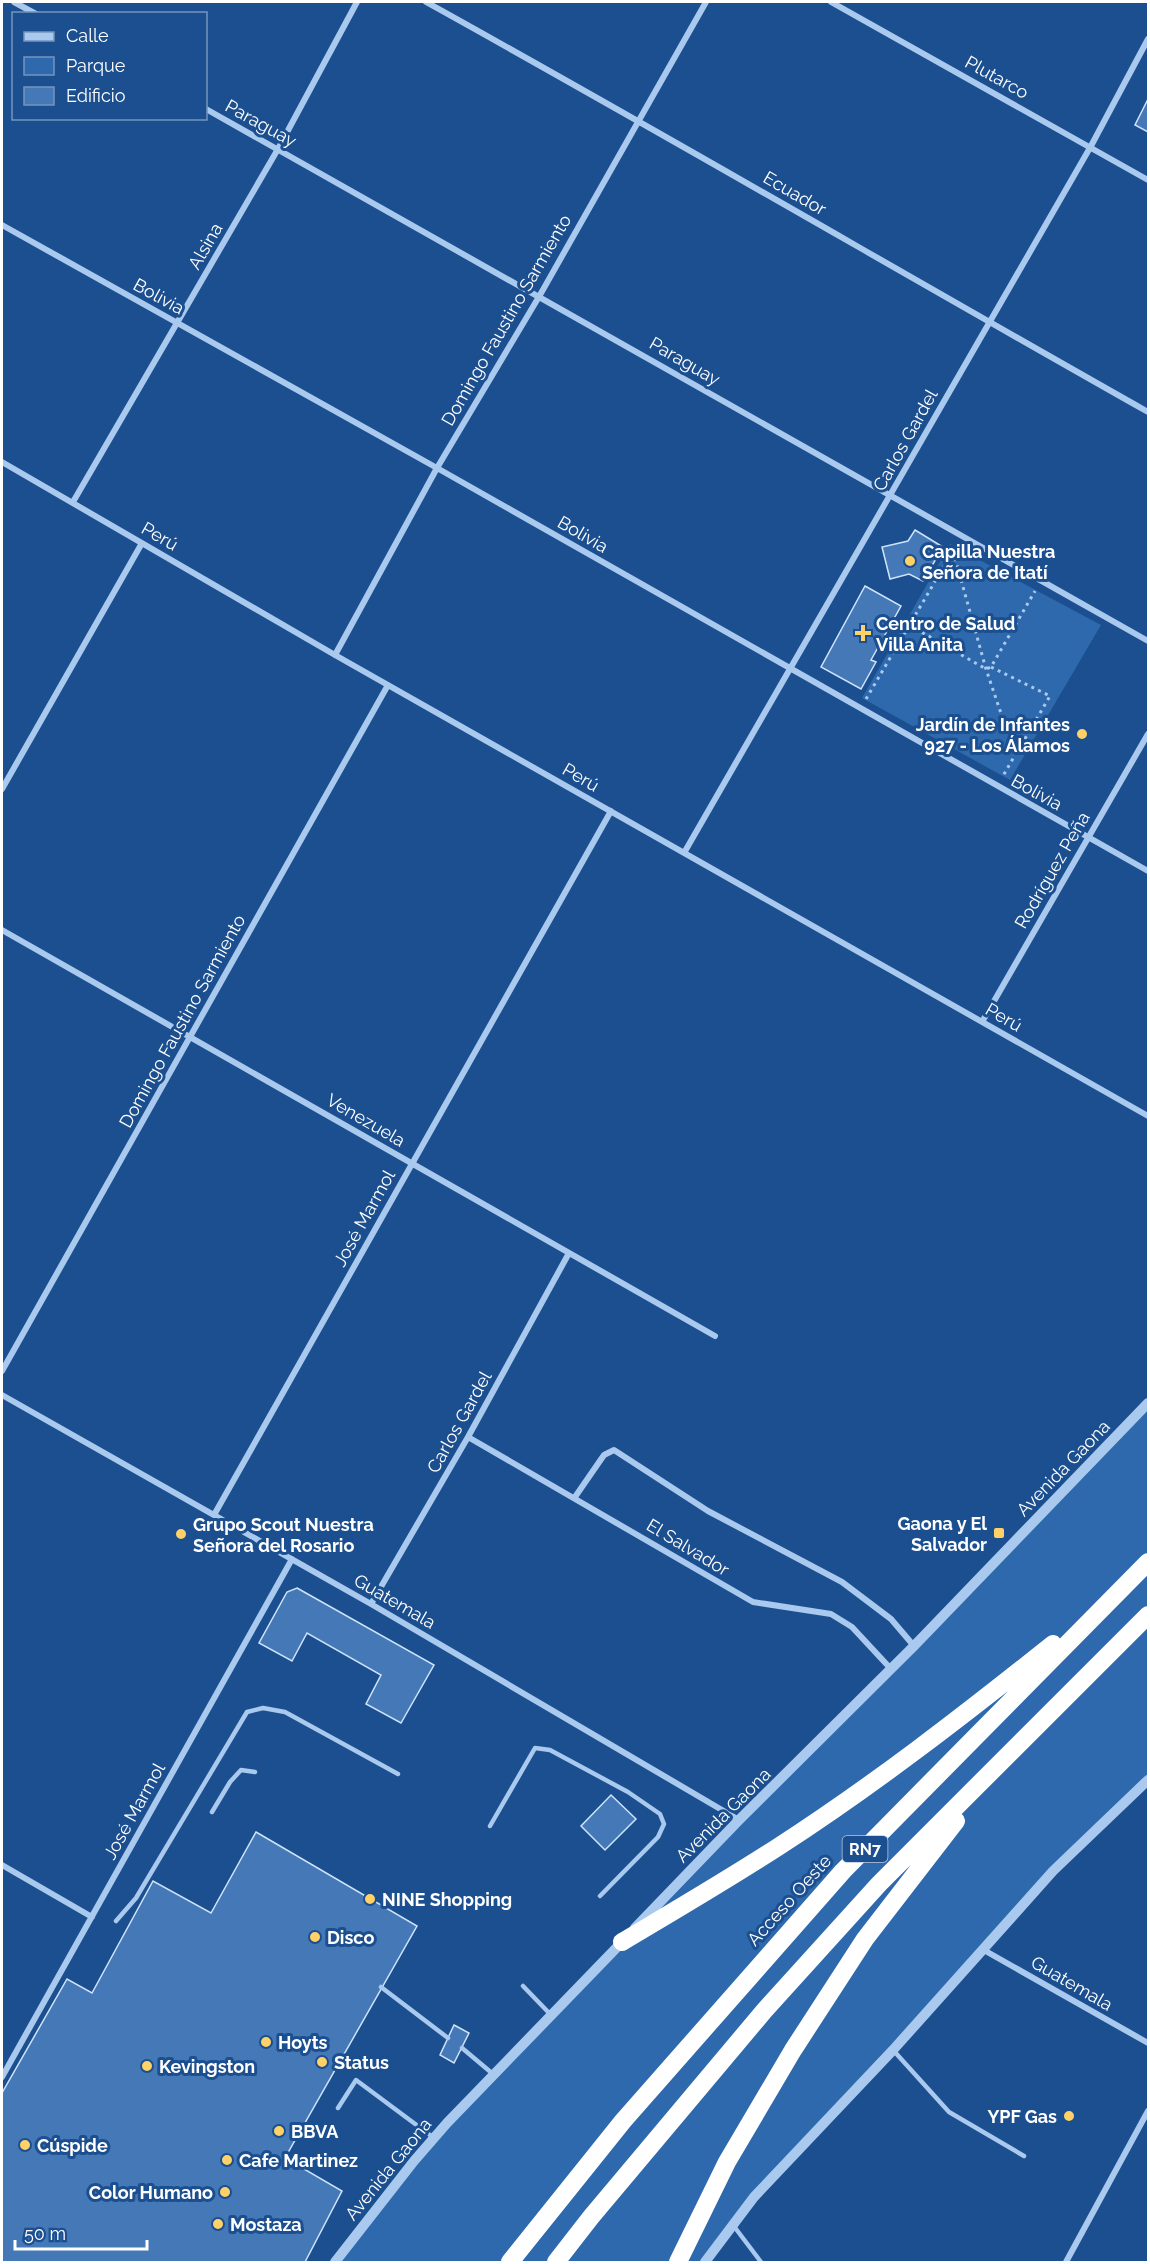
<svg xmlns="http://www.w3.org/2000/svg" width="1150" height="2264" viewBox="0 0 1150 2264" font-family="Raleway,sans-serif">
<style>
.green{fill:#2e69ad}
.building{fill:#4478b7;stroke:#cfe3fa;stroke-width:1.5}
.lines{fill:none;stroke-linecap:round;stroke-linejoin:round}
.path{stroke:#a9c9ee;stroke-width:3;stroke-dasharray:3 4.5;stroke-linecap:butt}
.service{stroke:#a9c9ee;stroke-width:4.5}
.minor{stroke:#a9c9ee;stroke-width:6}
.tertiary{stroke:#a9c9ee;stroke-width:10}
.motorway{stroke:#fff;stroke-width:18}
.poi-dot{fill:#ffd166;stroke:#1b4f8f;stroke-width:2}
.labels{text-anchor:middle;dominant-baseline:central;stroke-width:6;stroke-linejoin:round;paint-order:stroke}
.shield{fill:#1b4f8f;stroke:#bbcadd;stroke-width:1.5}
.shield-label{font-size:16px;font-weight:bold;fill:#fff}
.street-label{font-size:18px;fill:#fff;stroke:#1b4f8f}
.poi-label{font-size:18px;font-weight:bold;fill:#fff;stroke:#1b4f8f;text-anchor:start}
</style>
<rect width="100%" height="100%" fill="#1b4f8f"/>
<!-- green -->
<path class="green" d="M950,544l151,81 -91,155 -148,-82z
M1148,1403v377l-95,91 -299,326 -49,65h-370l79,-101z"/>
<!-- building -->
<path class="building" d="M1148,99v33l-13,-7z
M915,530l28,17 -20,34 -14,-7 -19,5 -8,-32 26,-6z
M865,586l36,20 -30,54 5,2 -15,27 -40,-22z
M297,1588l137,77 -33,58 -35,-19 15,-29 -74,-42 -15,28 -33,-18 28,-51z
M611,1795l25,24 -31,31 -24,-24z
M256,1832l161,94 -132,232 57,33 -37,71h-303v-169l65,-114 25,14 61,-112 58,32z
M454,2025l15,8 -15,30 -14,-8z"/>
<g class="lines">
<!-- path -->
<path class="path" d="M953,551l33,118 29,86 -12,21
M909,625l77,44 5,-2 44,-76
M991,667l59,29 -34,58
M866,699l91,-155"/>
<!-- service -->
<path class="service" d="M212,1812l18,-30 11,-12 14,2
M490,1826l45,-78 15,2 78,42 32,22 4,10 -6,13 -58,59
M116,1921l20,-23 111,-186 16,-4 22,4 113,62
M523,1986l28,29
M381,1987l67,51
M462,2048l31,26
M893,2050l56,62 75,44
M338,2108l18,-28 78,58
M733,2225l28,37"/>
<!-- minor -->
<path class="minor" d="M14,2l22,12
M426,2c242,134 481,274 722,410
M831,2l317,178
M206,109l942,532
M2,225l435,243 711,403
M2,462l333,193 813,461
M73,502l205,-353 79,-147
M335,655l102,-187 103,-173 166,-293
M2,789l140,-246
M684,853l407,-707 57,-107
M2,930l713,406
M982,1022l166,-288
M2,1371l386,-686
M2,1395l369,209 368,216
M468,1437l285,165 78,12 21,13 39,42
M575,1497l29,-42 10,-5 94,61 134,71 49,37 23,27
M214,1515l397,-704
M371,1604l97,-167 101,-184
M2,1865l90,52
M982,1949l166,94
M2,2077l290,-518
M1066,2262l82,-151"/>
<!-- tertiary -->
<path class="tertiary" d="M635,1928l104,-108 175,-174 234,-243
M335,2262l79,-101 33,-38 177,-183
M705,2262l49,-65 139,-147 160,-179 95,-91"/>
<!-- motorway -->
<path class="motorway" d="M622,1942c52,-31 105,-62 156,-95 96,-62 186,-132 275,-203
M510,2262l113,-141 220,-250 305,-309
M556,2262l35,-45 173,-206 115,-127 269,-269
M678,2262l49,-100 66,-112 72,-111 91,-118"/>
</g>
<!-- markers -->
<g class="poi-dot">
<circle cx="910" cy="561" r="6"/>
<path d="M860 624h6v6h6v6h-6v6h-6v-6h-6v-6h6z"/>
<circle cx="1082" cy="734" r="6"/>
<rect x="993" y="1527" width="12" height="12" rx="3"/>
<circle cx="181" cy="1534" r="6"/>
<circle cx="370" cy="1899" r="6"/>
<circle cx="315" cy="1937" r="6"/>
<circle cx="266" cy="2042" r="6"/>
<circle cx="322" cy="2062" r="6"/>
<circle cx="147" cy="2066" r="6"/>
<circle cx="1069" cy="2116" r="6"/>
<circle cx="279" cy="2131" r="6"/>
<circle cx="25" cy="2145" r="6"/>
<circle cx="227" cy="2160" r="6"/>
<circle cx="225" cy="2192" r="6"/>
<circle cx="218" cy="2224" r="6"/>
</g>
<g class="labels">
<!-- shield labels -->
<rect class="shield" x="842.5" y="1836" width="45" height="26" rx="4.5"/>
<g class="shield-label">
<text x="865" y="1849">RN7</text>
</g>
<!-- street labels -->
<g class="street-label">
<text transform="translate(997 77) rotate(29)">Plutarco</text>
<text transform="translate(261 123) rotate(29)">Paraguay</text>
<text transform="translate(795 193) rotate(30)">Ecuador</text>
<text transform="translate(205 246) rotate(-60)">Alsina</text>
<text transform="translate(159 296) rotate(29)">Bolivia</text>
<text transform="translate(506 320) rotate(-60)">Domingo Faustino Sarmiento</text>
<text transform="translate(685 361) rotate(30)">Paraguay</text>
<text transform="translate(905 440) rotate(-61)">Carlos Gardel</text>
<text transform="translate(583 534) rotate(30)">Bolivia</text>
<text transform="translate(160 536) rotate(30)">Perú</text>
<text transform="translate(581 777) rotate(30)">Perú</text>
<text transform="translate(1037 792) rotate(29)">Bolivia</text>
<text transform="translate(1052 870) rotate(-60)">Rodríguez Peña</text>
<text transform="translate(1004 1017) rotate(30)">Perú</text>
<text transform="translate(182 1021) rotate(-61)">Domingo Faustino Sarmiento</text>
<text transform="translate(366 1120) rotate(30)">Venezuela</text>
<text transform="translate(364 1218) rotate(-61)">José Marmol</text>
<text transform="translate(459 1422) rotate(-61)">Carlos Gardel</text>
<text transform="translate(1063 1468) rotate(-46)">Avenida Gaona</text>
<text transform="translate(688 1547) rotate(31)">El Salvador</text>
<text transform="translate(395 1601) rotate(30)">Guatemala</text>
<text transform="translate(134 1811) rotate(-61)">José Marmol</text>
<text transform="translate(723 1815) rotate(-45)">Avenida Gaona</text>
<text transform="translate(789 1900) rotate(-48)">Acceso Oeste</text>
<text transform="translate(1072 1983) rotate(30)">Guatemala</text>
<text transform="translate(388 2169) rotate(-51)">Avenida Gaona</text>
</g>
<!-- poi labels -->
<g class="poi-label">
<text x="922" y="551">Capilla Nuestra<tspan x="922" dy="21">Señora de Itatí</tspan></text>
<text x="876" y="623">Centro de Salud<tspan x="876" dy="21">Villa Anita</tspan></text>
<text x="1070" y="724" text-anchor="end">Jardín de Infantes<tspan x="1070" dy="21">927 - Los Álamos</tspan></text>
<text x="987" y="1523" text-anchor="end">Gaona y El<tspan x="987" dy="21">Salvador</tspan></text>
<text x="193" y="1524">Grupo Scout Nuestra<tspan x="193" dy="21">Señora del Rosario</tspan></text>
<text x="382" y="1899">NINE Shopping</text>
<text x="327" y="1937">Disco</text>
<text x="278" y="2042">Hoyts</text>
<text x="334" y="2062">Status</text>
<text x="159" y="2066">Kevingston</text>
<text x="1057" y="2116" text-anchor="end">YPF Gas</text>
<text x="291" y="2131">BBVA</text>
<text x="37" y="2145">Cúspide</text>
<text x="239" y="2160">Cafe Martinez</text>
<text x="213" y="2192" text-anchor="end">Color Humano</text>
<text x="230" y="2224">Mostaza</text>
</g>
</g>
<!-- border -->
<rect width="1150" height="2264" fill="none" stroke="#ffffff" stroke-width="6"/>
<!-- legend -->
<rect x="12" y="12" width="195" height="108" fill="#1b4f8f" stroke="#7695bc" stroke-width="1.5"/>
<rect x="24" y="32" width="30" height="9" fill="#a9c9ee" stroke="#7695bc" stroke-width="1.5"/>
<text x="66" y="42" font-size="18" fill="#ffffff">Calle</text>
<rect x="24" y="57" width="30" height="18" fill="#2e69ad" stroke="#7695bc" stroke-width="1.5"/>
<text x="66" y="72" font-size="18" fill="#ffffff">Parque</text>
<rect x="24" y="87" width="30" height="18" fill="#4478b7" stroke="#7695bc" stroke-width="1.5"/>
<text x="66" y="102" font-size="18" fill="#ffffff">Edificio</text>
<!-- scale -->
<path d="M15 2240v9h132v-9" fill="none" stroke="#ffffff" stroke-width="3"/>
<text x="24" y="2240" font-size="18" fill="#ffffff" stroke="#1b4f8f" stroke-width="4.5" paint-order="stroke">50 m</text>
</svg>
